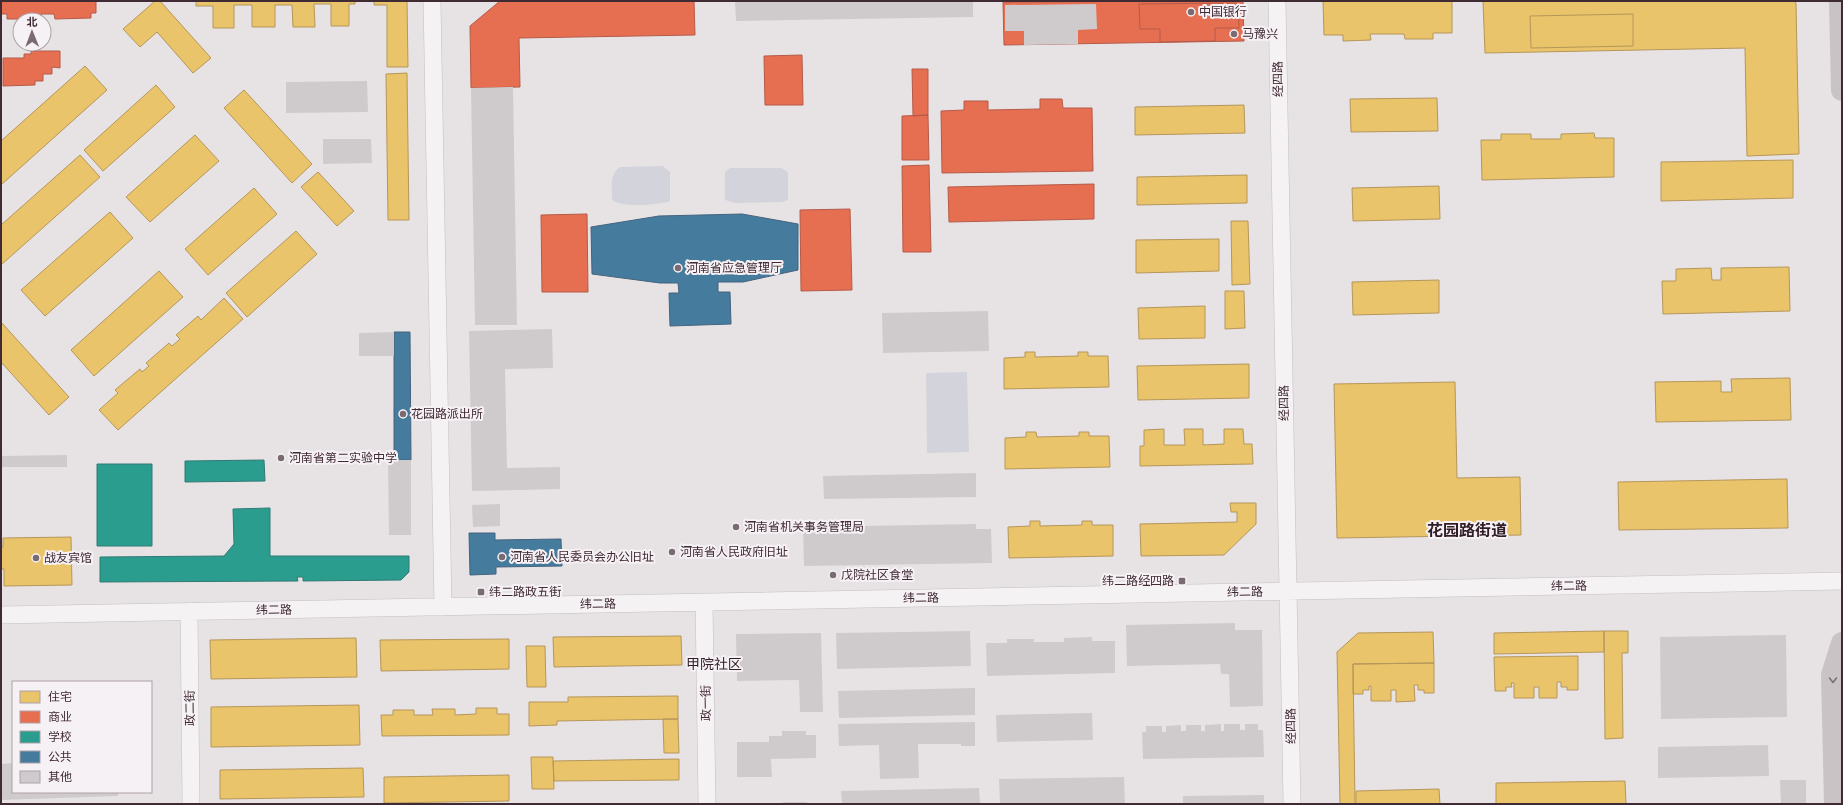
<svg xmlns="http://www.w3.org/2000/svg" width="1843" height="805" viewBox="0 0 1843 805" font-family="'DM Sans','Noto Sans SC',sans-serif">
<style>
.green{fill:#d3d4db}
.homes{fill:#e9c46a;stroke:#b6965a}
.shops{fill:#e76f51;stroke:#b55a48}
.schools{fill:#2a9d8f;stroke:#317a74}
.public{fill:#457b9d;stroke:#44637e}
.building{fill:#cfcbcd}
.lines{fill:none;stroke-linecap:round;stroke-linejoin:round}
.street-casing{stroke:#c4bfc1;stroke-width:18}
.street{stroke:#f4f2f3;stroke-width:17}
.secondary{stroke:#c9c3c6;stroke-width:22}
.oneway{stroke:#7e6f76}
.poi-dot{fill:#7a6b72;stroke:#f6f1f4;stroke-width:1.5}
.labels{text-anchor:middle;dominant-baseline:central;stroke-width:4;stroke-linejoin:round;paint-order:stroke}
.poi-label{font-size:12px;fill:#402a34;stroke:#f6f1f4;text-anchor:start}
.street-label{font-size:12px;fill:#402a34;stroke:#f6f1f4}
.quarter-label{font-size:14px;fill:#311d25;stroke:#f6f1f4}
.district-label{font-size:16px;font-weight:bold;fill:#311d25;stroke:#f6f1f4}
</style>
<rect width="100%" height="100%" fill="#e7e3e5"/>
<!-- green -->
<path class="green" d="M663,166l7,6v29c-11,4 -48,7 -58,-1 0,-11 -3,-26 8,-33z
M730,168h51l7,4v28l-6,2 -47,1 -10,-3v-28z
M967,372l2,80 -42,1 -1,-80z"/>
<!-- homes -->
<path class="homes" d="M155,1h5l51,57 -18,15 -36,-41 -17,15 -17,-18z
M196,1h159v3h-6v22h-18v-22h-17l1,23h-22l-1,-22h-17v22h-23v-22h-18v23h-21v-22h-17z
M374,1h33l1,66h-21v-62h-13z
M1323,1h129v32h-19v6h-28l-1,-5h-34l1,6 -28,1v-6h-19z
M1483,1h311l2,2 3,151 -52,2 -2,-108 -260,5z
M1633,14v32l-102,2 -1,-32z
M85,66l22,24 -106,95v-44z
M407,73l2,147h-21l-2,-146z
M156,85l19,22 -72,64 -19,-21z
M244,90l68,74 -20,19 -68,-75z
M1437,98l1,33 -87,1 -1,-33z
M1244,105l1,28 -110,2v-28z
M1594,133l1,5h19v39l-132,3 -1,-40h20v-6h30v5h30v-5z
M195,135l24,26 -69,61 -24,-25z
M80,155l20,22 -99,88v-40z
M1793,160v38l-132,3v-39z
M318,172l36,39 -17,15 -36,-39z
M1247,175v28l-110,2v-28z
M1439,186l1,33 -87,2 -1,-33z
M254,188l23,26 -69,61 -23,-26z
M110,212l23,26 -88,78 -24,-26z
M1231,221h17l2,63 -18,1z
M296,231l21,23 -70,63 -21,-24z
M1219,239v32l-83,2v-33z
M1789,267l1,44 -127,3 -1,-33h14v-12l35,-1 1,12h9v-12z
M159,271l24,26 -89,79 -23,-26z
M1439,280v33l-86,2 -1,-33z
M1225,291h19l1,37 -20,1z
M224,298l19,21 -125,111 -19,-20 19,-17 -3,-3 25,-21 2,3 7,-6 -3,-3 23,-20 3,3 8,-7 -4,-4 22,-19 3,4z
M1205,306v32l-66,1 -1,-31z
M1,322l68,75 -20,18 -48,-53z
M1025,352h10v5l43,-1v-4h10v4h20l1,31 -105,2v-31l21,-1z
M1249,364v34l-111,2 -1,-34z
M1790,378l1,42 -135,2 -1,-40 66,-1v11h11l-1,-13z
M1455,382l2,96 63,-1 1,58 -184,3 -3,-154z
M1164,429v16h21l-1,-16h19v16l21,-1v-15h19l1,15h8l1,20 -113,2v-20h4v-16z
M1026,432h10l1,5 42,-1v-4h10v4h20l1,31 -105,2v-31l21,-1z
M1787,479l1,49 -169,2 -1,-48z
M1230,503h26v21l-32,31 -83,1 -1,-32 97,-2v-10h-6z
M1030,521h10v5l42,-1v-4h10v4h21v31l-104,2 -1,-31 22,-1z
M71,537l1,48 -68,1v-17h-3v-22h2v-9z
M1604,631h24v22h-6l1,85 -18,1z
M1604,631v21l-110,2v-21z
M1433,632l1,31 -81,1 2,140h-15l-3,-152 21,-19z
M681,636l1,29 -128,2 -1,-30z
M356,638l1,39 -146,2 -1,-39z
M509,639v30l-128,2 -1,-31z
M526,646h19l1,41h-19z
M1578,656v34h-11v-3h-6v-5h-4v16h-18v-11h-5v11h-20v-15h-3l1,4h-6v4h-11l-1,-34z
M1434,663v30h-10v-3h-6v-5h-4l1,16 -19,1v-12h-5v11h-20v-15h-2v4h-6v4h-10v-30z
M678,696v23l-121,2v4l-28,1v-24h39v-5z
M359,705l1,40 -149,2v-40z
M476,708h21v6h12v21l-127,1 -1,-21h12v-5h21v5h19l-1,-6h23v6l21,-1z
M663,719h15l1,34h-15z
M531,757h22l1,32h-22z
M679,759v21l-125,1 -1,-20z
M363,768l1,29 -144,2v-29z
M509,775v26l-125,2v-26z
M1625,781l1,23h-130v-21z
M1439,789l1,15h-84v-13z"/>
<!-- shops -->
<path class="shops" d="M1,1h95v12h-5v5l-36,1 -1,-5h-13v5h-34v-5h-6z
M500,1h194l1,34 -176,3 1,49 -49,1 -1,-62z
M1243,1l1,40 -240,4 -1,-43z
M1238,3l1,25h-24v13l-55,1v-13h-20l-1,-25z
M31,51h29v17l-8,-1v7h-9v7h-8v4l-32,1v-28h21v-4h7z
M802,55l1,50h-38l-1,-49z
M912,69h16v46l-15,1z
M1040,99h22l1,9h29l1,63 -151,2 -1,-62 23,-1v-9h24v9l52,-1z
M928,115l1,45h-27v-44z
M929,165l2,87h-28l-1,-86z
M1094,184v35l-145,3 -1,-35z
M850,209l2,81 -51,1 -1,-81z
M587,214l1,78h-46l-1,-77z"/>
<!-- schools -->
<path class="schools" d="M264,460l1,21 -80,1v-21z
M97,464h55v82h-55z
M270,508v48h139v16l-8,8 -98,1v-4h-6l1,4 -198,1v-25l124,-1 10,-12 -1,-35z"/>
<!-- public -->
<path class="public" d="M742,214l56,10v46l-55,12h-25v10h12l1,32 -61,2 -1,-33h10l-1,-10h-18l-68,-9 -1,-47 68,-11z
M394,332h16l1,128h-17z
M469,533h26v7l66,-1 1,27 -66,1v7l-26,1z"/>
<!-- building -->
<path class="building" d="M735,1h238v16l-237,4z
M1096,4l1,25 -19,1v14l-54,1v-14h-19v-26z
M367,81l1,31 -82,1v-31z
M513,87l4,238h-42l-4,-237z
M323,139h48l1,24 -49,1z
M988,311l1,40 -106,2 -1,-40z
M552,329l1,39 -48,1 2,99 53,-1v22l-88,2 -3,-160z
M394,332v24h-35v-23z
M67,455v12h-66v-11z
M388,460h23v75h-22z
M976,473v24l-152,2 -1,-23z
M500,504v22l-27,1 -1,-22z
M976,524v5h15l1,34 -188,3 -1,-39z
M1235,623v7h27l1,76 -33,1 -1,-33h-8l-1,-10 -93,2 -1,-41z
M970,631l1,35 -134,3 -1,-36z
M821,633l2,79h-23l-1,-32 -62,1 -1,-47z
M1786,635l1,82 -126,2 -1,-82z
M1092,637v4h23v32l-128,3 -1,-33h21v-4h27v3h30v-4z
M975,688v27l-136,3 -1,-27z
M1092,713l1,27 -96,2 -1,-27z
M975,722v24h-14v-2h-43l1,34 -39,1 -1,-34 -40,1 -1,-22z
M1221,724v7h3v-7h16v6h5v-6h13v6h5l1,27 -121,2 -1,-27h4v-6h16v6h4v-6l15,-1v6h5v-6h15v6h4v-6z
M782,731h24v4h10v23l-45,1 1,18h-35v-35h32v-6h13z
M1768,745l1,31 -111,2v-31z
M13,763v29h105v4l-117,4v-36z
M1124,777l1,27h-125l-1,-25z
M1780,780h26v24h-25z
M979,788l1,16h-138l-1,-13z
M1264,795v9h-81v-8z
M783,802h24v2h-24z"/>
<g class="lines">
<!-- street casing -->
<g class="street-casing">
<path id="street" d="M432,1l11,606
M1277,1l15,803
M704,602l3,202
M189,611l2,193
M1,615l1841,-34"/>
</g>
<!-- street -->
<use href="#street" class="street"/>
<!-- secondary -->
<path class="secondary" d="M1840,1l2,89
M1835,804l-3,-129 10,-32"/>
</g>
<!-- one-way arrows -->
<defs><path id="oneway-chevron" d="M-2-3.5L2.5 0L-2 3.5" fill="none" stroke-width="1.6" stroke-linecap="round" stroke-linejoin="round"/></defs>
<use class="oneway" href="#oneway-chevron" transform="translate(1833 680) rotate(90)"/>
<!-- markers -->
<g class="poi-dot">
<circle cx="1191" cy="12" r="4"/>
<circle cx="1234" cy="34" r="4"/>
<circle cx="678" cy="268" r="4"/>
<circle cx="403" cy="414" r="4"/>
<circle cx="281" cy="458" r="4"/>
<circle cx="736" cy="527" r="4"/>
<circle cx="672" cy="552" r="4"/>
<circle cx="502" cy="557" r="4"/>
<circle cx="36" cy="558" r="4"/>
<circle cx="833" cy="575" r="4"/>
<rect x="1178" y="577" width="8" height="8" rx="2"/>
<rect x="477" y="588" width="8" height="8" rx="2"/>
</g>
<g class="labels">
<!-- poi labels -->
<g class="poi-label">
<text x="1199" y="12">中国银行</text>
<text x="1242" y="34">马豫兴</text>
<text x="686" y="268">河南省应急管理厅</text>
<text x="411" y="414">花园路派出所</text>
<text x="289" y="458">河南省第二实验中学</text>
<text x="744" y="527">河南省机关事务管理局</text>
<text x="680" y="552">河南省人民政府旧址</text>
<text x="510" y="557">河南省人民委员会办公旧址</text>
<text x="44" y="558">战友宾馆</text>
<text x="841" y="575">戊院社区食堂</text>
<text x="1174" y="581" text-anchor="end">纬二路经四路</text>
<text x="489" y="592">纬二路政五街</text>
</g>
<!-- street labels -->
<g class="street-label">
<text transform="translate(1278 79) rotate(-91)">经四路</text>
<text transform="translate(1284 403) rotate(-91)">经四路</text>
<text transform="translate(1569 586) rotate(-1)">纬二路</text>
<text transform="translate(1245 592) rotate(-1)">纬二路</text>
<text transform="translate(921 598) rotate(-1)">纬二路</text>
<text transform="translate(598 604) rotate(-1)">纬二路</text>
<text transform="translate(274 610) rotate(-1)">纬二路</text>
<text transform="translate(706 703) rotate(-91)">政一街</text>
<text transform="translate(190 708) rotate(-91)">政二街</text>
<text transform="translate(1291 726) rotate(-91)">经四路</text>
</g>
<!-- quarter labels -->
<g class="quarter-label">
<text x="714" y="664">甲院社区</text>
</g>
<!-- district labels -->
<g class="district-label">
<text x="1467" y="530">花园路街道</text>
</g>
</g>
<!-- border -->
<rect width="1843" height="805" fill="none" stroke="#402a34" stroke-width="4"/>
<!-- legend -->
<rect x="12" y="681" width="140" height="112" fill="#f6f1f4" stroke="#ada1a7"/>
<rect x="20" y="691" width="20" height="12" fill="#e9c46a" stroke="#ada1a7"/>
<text x="48" y="701" font-size="12" fill="#402a34">住宅</text>
<rect x="20" y="711" width="20" height="12" fill="#e76f51" stroke="#ada1a7"/>
<text x="48" y="721" font-size="12" fill="#402a34">商业</text>
<rect x="20" y="731" width="20" height="12" fill="#2a9d8f" stroke="#ada1a7"/>
<text x="48" y="741" font-size="12" fill="#402a34">学校</text>
<rect x="20" y="751" width="20" height="12" fill="#457b9d" stroke="#ada1a7"/>
<text x="48" y="761" font-size="12" fill="#402a34">公共</text>
<rect x="20" y="771" width="20" height="12" fill="#cfcbcd" stroke="#ada1a7"/>
<text x="48" y="781" font-size="12" fill="#402a34">其他</text>
<!-- north arrow -->
<g transform="translate(32 32) rotate(359)"><circle r="19" fill="#f6f1f4" stroke="#ada1a7"/>
<path d="M0-3L7 15L0 10L-7 15Z" fill="#7a6b72"/>
<text y="-6" font-size="11" font-weight="bold" text-anchor="middle" fill="#402a34">北</text>
</g>
</svg>
